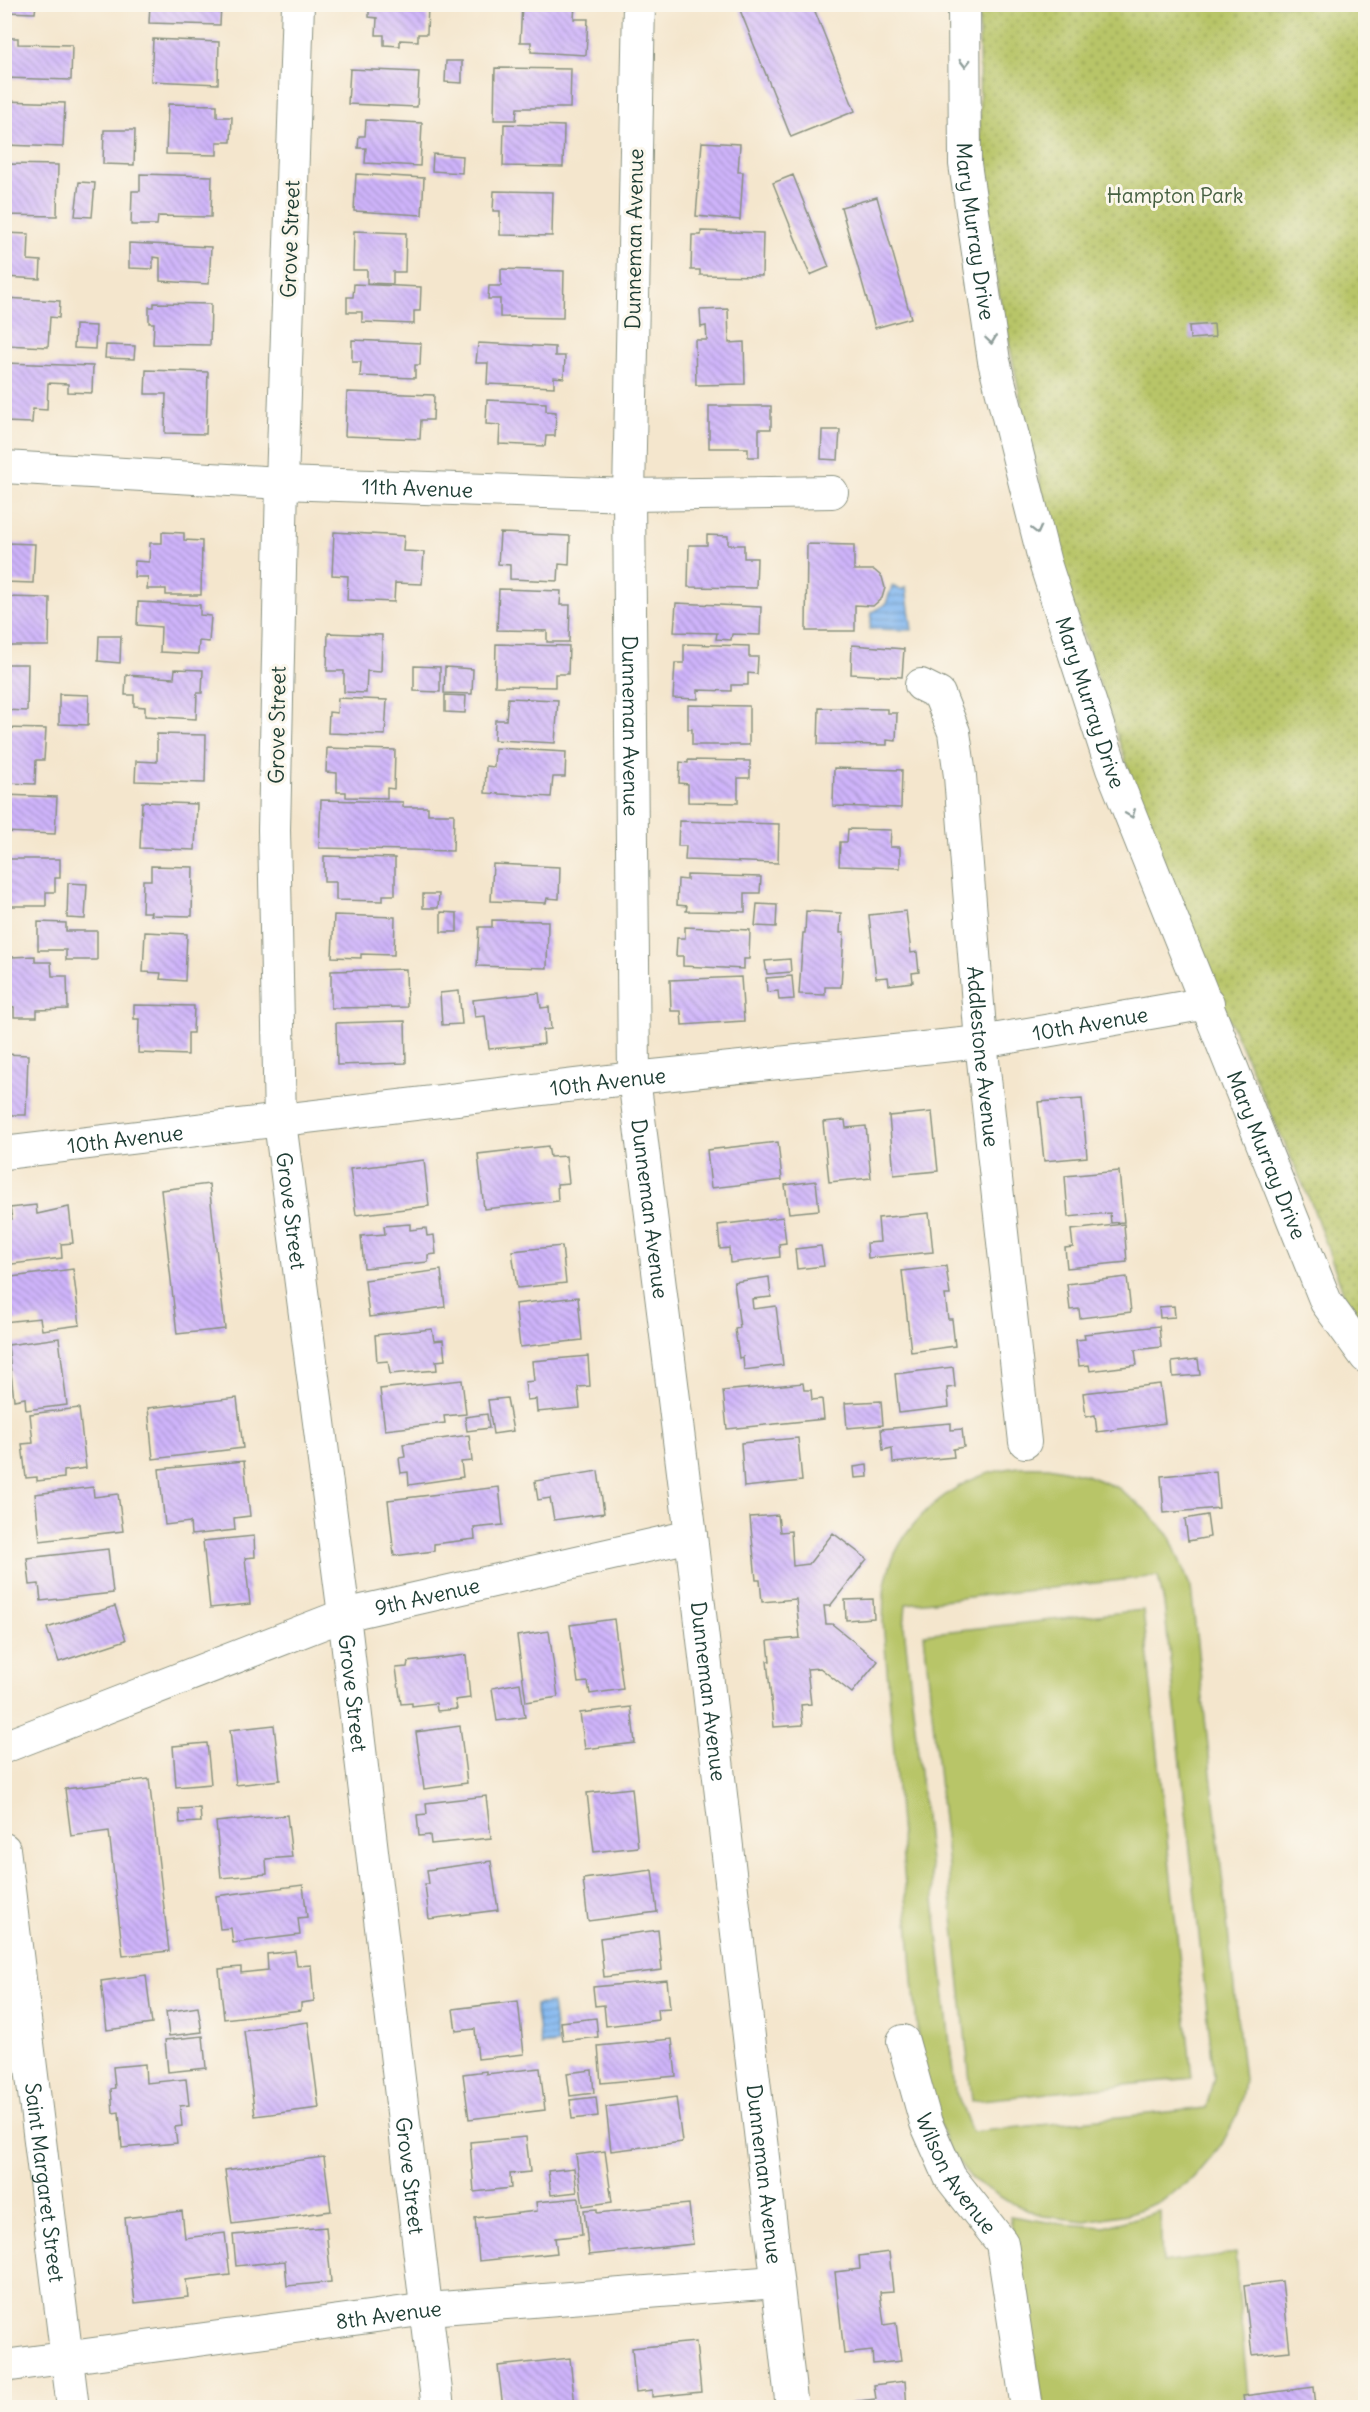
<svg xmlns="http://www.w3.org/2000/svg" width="1370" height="2412" viewBox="0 0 1370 2412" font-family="Delius,sans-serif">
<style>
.green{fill:url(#green-dots);stroke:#6c814e;stroke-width:1.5}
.pitch{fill:#b8c567;stroke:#6c814e;stroke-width:1.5;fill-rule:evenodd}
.water{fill:url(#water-rules);stroke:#517a92;stroke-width:1.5}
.building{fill:url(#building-back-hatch)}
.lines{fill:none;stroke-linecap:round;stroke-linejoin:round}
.street-casing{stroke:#8a9280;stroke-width:34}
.street{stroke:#fff;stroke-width:32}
.oneway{stroke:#8f9e9a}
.labels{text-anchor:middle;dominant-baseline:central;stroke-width:6;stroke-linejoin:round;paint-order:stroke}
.park-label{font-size:21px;fill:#455f41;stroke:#fbf7ec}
.street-label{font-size:21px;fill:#1f3d34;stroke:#fbf7ec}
</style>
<defs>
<pattern id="green-dots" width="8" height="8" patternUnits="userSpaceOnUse" patternTransform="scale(1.5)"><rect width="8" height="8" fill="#b8c567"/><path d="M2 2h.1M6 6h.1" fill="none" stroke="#95a156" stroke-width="1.8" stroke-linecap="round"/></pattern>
<pattern id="water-rules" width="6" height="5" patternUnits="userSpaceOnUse" patternTransform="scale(1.5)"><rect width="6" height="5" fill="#83b8f1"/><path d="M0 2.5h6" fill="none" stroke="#6b97c4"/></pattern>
<pattern id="building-back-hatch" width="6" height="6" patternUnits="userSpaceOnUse" patternTransform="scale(1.5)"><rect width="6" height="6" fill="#cfb4fb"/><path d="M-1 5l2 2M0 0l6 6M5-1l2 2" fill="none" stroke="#a794cc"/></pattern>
</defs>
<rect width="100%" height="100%" fill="#fbf7ec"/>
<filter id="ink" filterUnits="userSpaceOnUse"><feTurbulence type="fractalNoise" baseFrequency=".0167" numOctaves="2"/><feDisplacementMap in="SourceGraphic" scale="12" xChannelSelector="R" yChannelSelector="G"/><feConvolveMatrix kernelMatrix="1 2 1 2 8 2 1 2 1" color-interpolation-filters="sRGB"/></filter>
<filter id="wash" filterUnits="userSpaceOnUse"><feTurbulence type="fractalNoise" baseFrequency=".008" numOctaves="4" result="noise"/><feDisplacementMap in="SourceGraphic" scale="24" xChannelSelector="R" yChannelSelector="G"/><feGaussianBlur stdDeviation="1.35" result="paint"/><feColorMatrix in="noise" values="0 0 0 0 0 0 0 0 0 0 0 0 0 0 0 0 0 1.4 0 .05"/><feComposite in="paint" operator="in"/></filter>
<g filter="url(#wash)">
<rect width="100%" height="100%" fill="#f4e6cd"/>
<!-- green -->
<path class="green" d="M979,5h386v1321l-19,-26 -34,-95 -89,-199 -84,-206 -78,-229 -39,-165 -27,-132 -15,-96z"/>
<!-- pitch -->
<path class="pitch" d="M1049,1467l37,8 32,13 29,23 22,24 22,53 53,492 -5,31 -17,33 -29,34 -31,23 -35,13 -42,7 -42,-5 -36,-15 -35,-22 -24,-30 -28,-86 -37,-441c1,-12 0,-25 2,-37 11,-60 67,-108 127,-117 12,-2 25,-1 37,-1zM1158,1576l6,27 50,474 -8,31 -234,24 -17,-42 -51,-464 2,-22z
M1143,1610l49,468 -220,23 -48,-467z
M1160,2211l2,52 73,-10 14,154h-206l-33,-191 51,8 44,3z"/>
<!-- water -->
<path class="water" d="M892,586l9,4 5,-3 6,43 -42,-1 2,-17 14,-8z
M552,2003l5,41 -16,2 -6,-41z"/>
<g id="blocks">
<!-- building -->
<path class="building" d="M4,4h32l-1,9 -31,-1z
M150,4h71l-1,21 -71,-2z
M428,4l-1,30h-9v7l-18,-1v6l-16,-1v-10h-8l1,-17 -8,-1v-12z
M522,4h53l-1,15h14l-2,36 -55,-3v-10h-11z
M740,4h72l43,107 -64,26 -53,-132z
M4,38h14v6l54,1 -1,35 -67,-2z
M153,39l66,3 -1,42 -67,-3z
M446,61h16v22l-17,-1z
M495,68l76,1 -1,39h-53l-1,12h-22z
M350,69l69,3 -2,35 -69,-3z
M4,101l61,2 -2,44 -59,-2z
M168,104l49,1v12h15l-1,25h-14v13l-51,-1z
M366,120l56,3 -2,43 -55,-3 1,-15h-8l1,-12h6z
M504,124l60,2 -1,41 -60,-1z
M104,130h31l-1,35 -31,-1z
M702,142l38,2 -2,28h5l-3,48 -44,-4z
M433,154l30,2 -1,17 -30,-2z
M4,164l54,1 -1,51 -53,-1z
M140,174l72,2 -1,41 -53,-1 -1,9h-26l1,-34h8z
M356,174l68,4 -2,37 -68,-4z
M793,175l36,92 -19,8 -37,-92z
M79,182l16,1 -3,34 -17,-1z
M494,191l59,1 -1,44 -52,-1v-24h-7z
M877,197l34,121 -36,10 -34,-121z
M354,231l52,2 -1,39h-12v12l-26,-1v-13h-14z
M701,231l62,2 -1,43 -62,-1v-5h-9l1,-35h9z
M4,233l25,1 -1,26 13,1 -1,18 -36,-2z
M129,243l82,4 -2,37 -49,-3v-23l-7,-1v12l-24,-1z
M501,269l63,2 -1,47 -63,-1v-18h-12l1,-13h12z
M354,284l67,3 -1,24h-6v13l-52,-2v-10h-15v-15h6z
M4,298l56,3 -1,17 -9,-1 -2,30 -44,-2z
M154,303l57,1 -1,41 -57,-1 1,-21h-5v-16h5z
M728,309l1,34 15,-1 1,42 -49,1 -1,-45h12l-1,-14 -5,1 -1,-17z
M1214,324l1,13 -25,2 -1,-13z
M75,325l21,1 -1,23 -21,-1z
M352,340l69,3 -1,22h-5v13l-55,-2 1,-14h-9z
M478,343l77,4v9h10l-1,22 -10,-1v10l-67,-3 1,-21h-12z
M106,345l29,1 -1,13 -29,-1z
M4,363l89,3 -1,27 -24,-1v-8l-20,-1 -1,27 -14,-1 -1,14 -28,-1z
M146,370l62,2 -2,62 -41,-1 1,-39h-21z
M347,392l87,3 -1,25h-12l-1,19 -75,-3z
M487,400l59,3v8l10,1 -1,24h-9l-1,10 -46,-2 1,-19 -14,-1z
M709,406h62v23h-12v28h-11v-9h-39z
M822,430h18l-2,30 -17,-1z
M162,532l22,1v7l18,1 -1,54h-35v-6h-19l1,-12h-14l1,-16 14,1 1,-19h12z
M334,532l70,4 -1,15 21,1 -2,32 -27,-1 -1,19 -47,-2 1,-24 -16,-1z
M500,533l70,3 -1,29 -10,-1 -1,17 -48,-2v-14l-12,-1z
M707,535l21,1v9h16v13h13l-1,30 -68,-1 1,-42h18z
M4,543l31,1 -2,39 -29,-1z
M807,544l47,1v25h20l8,7 3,11 -3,10 -9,8 -18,-1v26h-49z
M499,589l62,2 -1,14h10l-1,37h-22v-11l-50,-1z
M4,597l46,1 -1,48h-45z
M138,602l62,3v10l11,1 -2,26 -10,-1 -1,13 -38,-2 1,-25 -24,-2z
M676,603l85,4 -1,28 -28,-1 -1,6 -15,-1 1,-6 -43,-1z
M328,633l54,2 -1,37 -14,-1 -1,22 -22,-1v-21h-17z
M99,636h22l-1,27 -22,-2z
M496,644l73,2 -1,28h-13v13l-60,-1z
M684,644l65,2v11h9l-1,17 -9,-1v12h-17v6l-33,-1v9l-25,-1 2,-35h9z
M852,645l52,4 -2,28 -51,-3z
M4,664h24l-1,47 -23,-1z
M414,666l26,1v25l-26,-1z
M445,667l28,2 -1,25 -28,-1z
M175,669l28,1 -1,23h-5l-1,26 -51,-3v-9l-11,-1v-11h-9l1,-20 48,3z
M59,694l30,1 -1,30 -29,-1z
M445,695l21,1 -1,17 -20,-1z
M338,698l49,2 -2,35 -57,-2 1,-21 8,1z
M508,698l50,2 -3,43 -61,-3 1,-20h11z
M688,705l61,1v39h-57v-16h-4z
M819,708l68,1v4h10l-1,28 -9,-1v5l-69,-1z
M4,728l42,1 -2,31h-8l-1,24 -31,-1z
M157,734l49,1 -1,48 -70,-2 1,-20 21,1z
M327,748l68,2 -1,39 -7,-1v10l-41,-1v-5h-9v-19l-11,-1z
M495,748l71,4 -1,25h-12l-2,20 -66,-4 1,-27 8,1z
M688,760l62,1v17h-12v25l-50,-1v-18l-9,-1 1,-21 8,1z
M834,768l68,2 -1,38 -68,-2z
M4,795l53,2 -2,37 -51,-2z
M321,800l82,2v5h25v7h26l-1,37 -134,-3z
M142,802l55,2 -2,46 -55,-2z
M679,821l100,3 -1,39 -93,-3 1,-14h-8z
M848,829l43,1 -1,17h10v21l-61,-2 1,-24h7z
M324,856l71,2v37h-12v6l-47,-1v-18h-12z
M4,859h56v19h-5v14h-9v14h-42z
M493,864l67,3 -1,32 -12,-1 -1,5 -55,-2z
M151,866l42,1 -1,49 -42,-1 1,-3h-9l1,-32h8z
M687,875l74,2 -1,16h-15v19l-59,-1 1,-5 -10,-1 1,-26 9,1z
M68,883l19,1 -2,35 -18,-1z
M423,894h16l-1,14h-15z
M757,904l20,1 -1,22 -21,-1z
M806,911l35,2 -1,20h4l-3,54h-16v8l-26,-1 4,-61h2z
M906,911l5,42 6,-1 2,20 -7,1 1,9 -24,3 -1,-8 -12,1 -7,-63z
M441,912l16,1v19h-16z
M334,915l61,2 -1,38 -33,-1v4l-29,-1z
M492,920l56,1 -1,47 -70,-2 2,-39h13z
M38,922l28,1v8h31v29h-31v-10h-28z
M685,927l65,3 -1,29h-5v10l-61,-3v-10h-7l1,-18h8z
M145,932l42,2 -2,47 -25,-2 1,-6 -18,-1z
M35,956v6h16l1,14h15l1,33 -31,1v7h-23v-10l-10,1v-44l8,-1 -1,-6z
M790,959l1,13 -24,2 -2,-13z
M406,969l1,38 -76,1v-37z
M792,976l2,23 -15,1 -1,-9 -11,1 -1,-14z
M741,977l3,44 -62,4 -1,-14h-10l-1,-31z
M459,991l3,33 -20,1 -2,-32z
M539,993l2,15 8,-1 2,22 -8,1 1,14 -55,5 -4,-33 -10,1 -2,-17z
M134,1005l60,1 -1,27h-5v22l-50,-2 1,-34h-5z
M405,1021l1,42 -69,2 -1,-42z
M4,1054l24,1 -2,60h-22z
M1082,1099l5,58 -43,4 -6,-59z
M932,1112l6,59 -44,4 -5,-59z
M845,1120l1,8 20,-2 5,52 -42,4 -6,-60z
M778,1142l4,38 -71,8 -4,-38z
M548,1146l2,11 16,-1 3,27 -12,1 1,17 -74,8 -6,-55z
M424,1160l5,46 -73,9 -6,-46z
M1119,1171l5,51 -13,1 -1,-10 -42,4 -3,-41z
M816,1181l3,29 -30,3 -4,-28z
M209,1184l16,145 -48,5 -16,-144z
M36,1205l1,9 32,-7 4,36 -12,1 1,14 -58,7v-45l8,-1 -2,-11z
M929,1213l4,39 -65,6 -1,-15 13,-1 -2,-24z
M783,1217l3,26 -7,1 1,13 -50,6 -1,-15 -9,1 -2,-24z
M410,1224v6l16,-2 1,8 7,-1 2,19 -8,1v7l-64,6 -3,-32 24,-2 -1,-8z
M1124,1224l3,38 -60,6 -2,-20 8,-1 -2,-17z
M562,1246l4,37 -49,5 -5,-37z
M821,1246l3,20 -27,3 -2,-20z
M946,1266l4,29h-5l3,24h4l3,27 -44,6 -9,-81z
M73,1269l7,56 -38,5 -2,-12 -36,4v-44z
M441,1270l4,37 -76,10 -4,-37z
M769,1277l2,20 -19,2 1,10 23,-3 7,59 -39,5 -1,-13 -4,1 -4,-29 5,-1 -6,-46z
M1127,1277l4,35 -51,6 -1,-9 -9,1 -3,-26z
M578,1297l4,43 -62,7 -5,-43z
M1174,1306l1,11 -15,1 -1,-11z
M1159,1326l2,21 -26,3 2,15 -47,6 -1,-6 -10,1 -3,-26 9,-1 -1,-5z
M432,1329l2,12 9,-1 2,20 -9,1 1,9 -47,4 -2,-13 -11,1 -2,-27z
M59,1338l8,67 -41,5 -1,-12 -11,2 -6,-55z
M588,1356l2,30 -12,1 2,21 -43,4 -1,-13 -9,1 -2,-18 9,-1 -2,-20z
M1198,1359l2,16 -27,2 -1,-15z
M953,1367l2,20 -8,1 2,19 -50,6 -4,-39z
M462,1380l4,34 -22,2 1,7 -60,7 -5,-41z
M803,1383l1,7h7l1,10 10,-1 2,20 -97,10 -4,-38z
M1160,1384l5,39 -68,9 -2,-17 -9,2 -3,-24z
M237,1398l6,50 -90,11 -5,-51z
M507,1398l6,33 -20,3 -5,-34z
M881,1401l2,24 -36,3 -2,-25z
M79,1408l7,60 -22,3v7l-27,3v-4l-11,1 -4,-34 11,-1 -3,-29z
M487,1414l2,14 -22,3 -2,-14z
M951,1423v7l11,-1 2,18 -11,2 1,8 -61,6 -1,-15 -9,2 -2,-21z
M469,1435l3,26 -11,1 2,15 -54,8 -1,-13 -7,1 -2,-15 6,-1 -2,-13z
M798,1438l4,43 -58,6 -3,-44z
M244,1461l6,55 -16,2 1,12 -44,5 -1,-13 -25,3 -6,-56z
M867,1465l1,12 -13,1 -1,-11z
M598,1471l6,42 -50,7 -4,-22 -12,2 -3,-19z
M1216,1471l3,37 -55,5 -3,-37z
M93,1487l1,10 24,-3 5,37 -83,10 -5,-47z
M499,1487l4,38 -29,3 1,11 -41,5v7l-40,5 -6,-56z
M778,1515l2,17 11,-1 2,35 16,-2 24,-31 34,26 -37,47h-6l2,18h6l46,37 -26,32 -32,-25 -13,1 4,35 -10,1 2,20 -29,2 -7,-66h3l-2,-20 32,-3 -4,-39 -34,3 -2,-22h-4l-6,-63z
M1207,1515l3,22 -22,4 -3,-22z
M254,1536l1,21 -10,1 5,46 -40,4 -7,-67z
M108,1549l5,44 -72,8 -2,-17 -9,1 -3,-27z
M873,1599l1,19 -28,2 -1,-20z
M115,1606l11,34 -67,22 -12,-34z
M614,1619l9,70 -33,5 -2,-12 -10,1 -8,-58z
M549,1631l9,66 -32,5 -9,-66z
M466,1655l4,43 -15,2 2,9 -20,2 -1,-8 -24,3v-3l-11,1 -5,-36 11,-1 1,-5z
M520,1683l5,34 -28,4 -5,-33z
M631,1707l4,36 -50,6 -5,-36z
M274,1725l6,55 -44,5 -6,-55z
M460,1726l7,57 -43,6 -8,-57z
M207,1743l4,41 -35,3 -3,-41z
M149,1779l20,172 -46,5 -14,-125 -38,5 -6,-47z
M632,1788l6,59 -44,5 -7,-59z
M486,1796l5,42 -60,6 -1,-9 -11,1 -2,-21 10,-1 -1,-11z
M200,1808l1,14 -21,1 -1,-14z
M287,1815l5,42 -26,2 1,15 -46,4 -5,-56z
M491,1861l7,49 -69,9 -4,-35h4l-2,-14z
M652,1870l5,42 -69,9 -5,-42z
M303,1885l4,32 -9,1 2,17 -67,8 -2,-15 -11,1 -4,-33z
M658,1930l4,40 -58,7 -4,-39z
M295,1951l2,15 14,-1 3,36 -13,2v7l-77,9 -5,-50 22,-2v6l27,-3 -1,-16z
M146,1975l6,49 -45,6 -6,-49z
M667,1980l3,28 -13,1 1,11 -52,6 -2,-21 -9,1 -2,-19z
M518,2001l6,53 -46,5 -3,-30 -19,2 -3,-22z
M198,2007l4,25 -33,4 -3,-24z
M596,2018l2,19 -35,4 -2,-19z
M308,2022l11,86 -64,8 -11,-85z
M203,2036l3,32 -38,4 -3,-32z
M672,2039l4,37 -75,7 -3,-37z
M145,2064l1,19 40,-4 3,26 -9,1 2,20 -7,1 2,16 -55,5 -3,-36 -6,1 -2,-24 4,-1 -2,-21z
M540,2068l5,42 -76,9 -6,-45 23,-3v3z
M592,2070l2,23 -24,3 -3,-23z
M596,2097l2,19 -26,3 -2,-19z
M676,2097l6,45 -71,9 -5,-44z
M526,2137l4,35 -20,2 1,14 -37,4 -4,-50z
M605,2151l7,51 -29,4 -7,-51z
M324,2157l7,54 -99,13 -7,-54z
M574,2168l3,24 -26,3 -3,-24z
M579,2198l3,37 -27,3 2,15 -78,8 -4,-43 62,-7 -1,-9z
M689,2204l4,40 -104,11 -5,-45 13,-1v4z
M182,2211l3,27 40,-5 5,42 -44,5 2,17 -53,6 -10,-85z
M326,2227l5,55 -44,4 -2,-25 -49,5 -3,-31z
M889,2252l4,39 -13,1 4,33 12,-2 5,38 -28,3 -1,-13 -28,3 -9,-82 25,-3 -1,-13z
M1282,2281l8,70 -38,4 -8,-69z
M696,2342l5,50 -49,5v-7l-16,2 -4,-44z
M570,2358l5,48 -72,2 -5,-42z
M905,2381l2,27h-55l-1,-6 25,-3 -2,-14z
M1314,2387l2,21h-71l-2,-12z"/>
</g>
</g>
<g filter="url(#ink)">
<use href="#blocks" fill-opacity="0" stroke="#8a9280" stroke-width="1.5"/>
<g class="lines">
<!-- street casing -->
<g class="street-casing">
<g id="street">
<path id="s1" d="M298,4l-16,479 -8,347 6,292 64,493 94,793"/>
<path id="s2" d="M639,4l-10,491 5,583 57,458 101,872"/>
<path id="s3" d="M964,4l1,160 29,197 51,202 67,206 214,533 40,55"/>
<path id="s4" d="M4,467l278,16 347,12 203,-3"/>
<path id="s5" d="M921,685l18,9 15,38 6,44 21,266 44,400"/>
<path id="s6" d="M4,1153l630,-75 347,-36 227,-39"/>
<path id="s7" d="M4,1747l340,-132 347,-79"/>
<path id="s8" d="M4,1849l69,559"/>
<path id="s9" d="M903,2041l23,82 24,54 52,66 25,165"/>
<path id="s10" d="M4,2366l424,-57 348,-27"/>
</g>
</g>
<!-- street -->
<use href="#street" class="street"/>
</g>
<!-- one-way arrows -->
<defs><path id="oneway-chevron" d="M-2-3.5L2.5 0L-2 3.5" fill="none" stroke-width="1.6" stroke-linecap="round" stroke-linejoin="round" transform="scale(1.5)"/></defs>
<g class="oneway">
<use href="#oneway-chevron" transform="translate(965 63) rotate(90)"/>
<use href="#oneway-chevron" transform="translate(991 340) rotate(82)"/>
<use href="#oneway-chevron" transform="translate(1037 530) rotate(76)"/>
<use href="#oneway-chevron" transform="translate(1131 814) rotate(68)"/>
</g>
</g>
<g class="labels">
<!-- park labels -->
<g class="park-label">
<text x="1175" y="195">Hampton Park</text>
</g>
<!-- street labels -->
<g class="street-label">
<text stroke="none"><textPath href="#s3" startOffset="228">Mary Murray Drive</textPath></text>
<text transform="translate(290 239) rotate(-88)">Grove Street</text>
<text transform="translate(634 239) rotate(-89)">Dunneman Avenue</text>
<text stroke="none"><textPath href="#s4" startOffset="414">11th Avenue</textPath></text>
<text stroke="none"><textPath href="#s3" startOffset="714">Mary Murray Drive</textPath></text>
<text transform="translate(277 725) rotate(-89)">Grove Street</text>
<text stroke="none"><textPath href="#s2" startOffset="722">Dunneman Avenue</textPath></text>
<text stroke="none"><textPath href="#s6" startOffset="1094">10th Avenue</textPath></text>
<text stroke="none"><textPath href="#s5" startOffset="387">Addlestone Avenue</textPath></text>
<text stroke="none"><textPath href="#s6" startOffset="608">10th Avenue</textPath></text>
<text stroke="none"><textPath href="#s6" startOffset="122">10th Avenue</textPath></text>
<text stroke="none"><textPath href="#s3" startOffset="1200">Mary Murray Drive</textPath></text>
<text stroke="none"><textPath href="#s1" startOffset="1208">Grove Street</textPath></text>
<text stroke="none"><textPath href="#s2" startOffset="1206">Dunneman Avenue</textPath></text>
<text stroke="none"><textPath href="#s7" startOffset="450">9th Avenue</textPath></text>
<text stroke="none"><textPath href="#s1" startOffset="1694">Grove Street</textPath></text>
<text stroke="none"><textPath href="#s2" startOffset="1692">Dunneman Avenue</textPath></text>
<text stroke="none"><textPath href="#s9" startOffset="144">Wilson Avenue</textPath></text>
<text stroke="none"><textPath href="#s1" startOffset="2180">Grove Street</textPath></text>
<text stroke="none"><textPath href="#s2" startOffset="2178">Dunneman Avenue</textPath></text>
<text stroke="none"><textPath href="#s8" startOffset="336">Saint Margaret Street</textPath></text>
<text stroke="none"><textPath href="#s10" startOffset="388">8th Avenue</textPath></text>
</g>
</g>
<!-- margin -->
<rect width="1370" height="2412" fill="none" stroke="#fbf7ec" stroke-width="24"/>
</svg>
